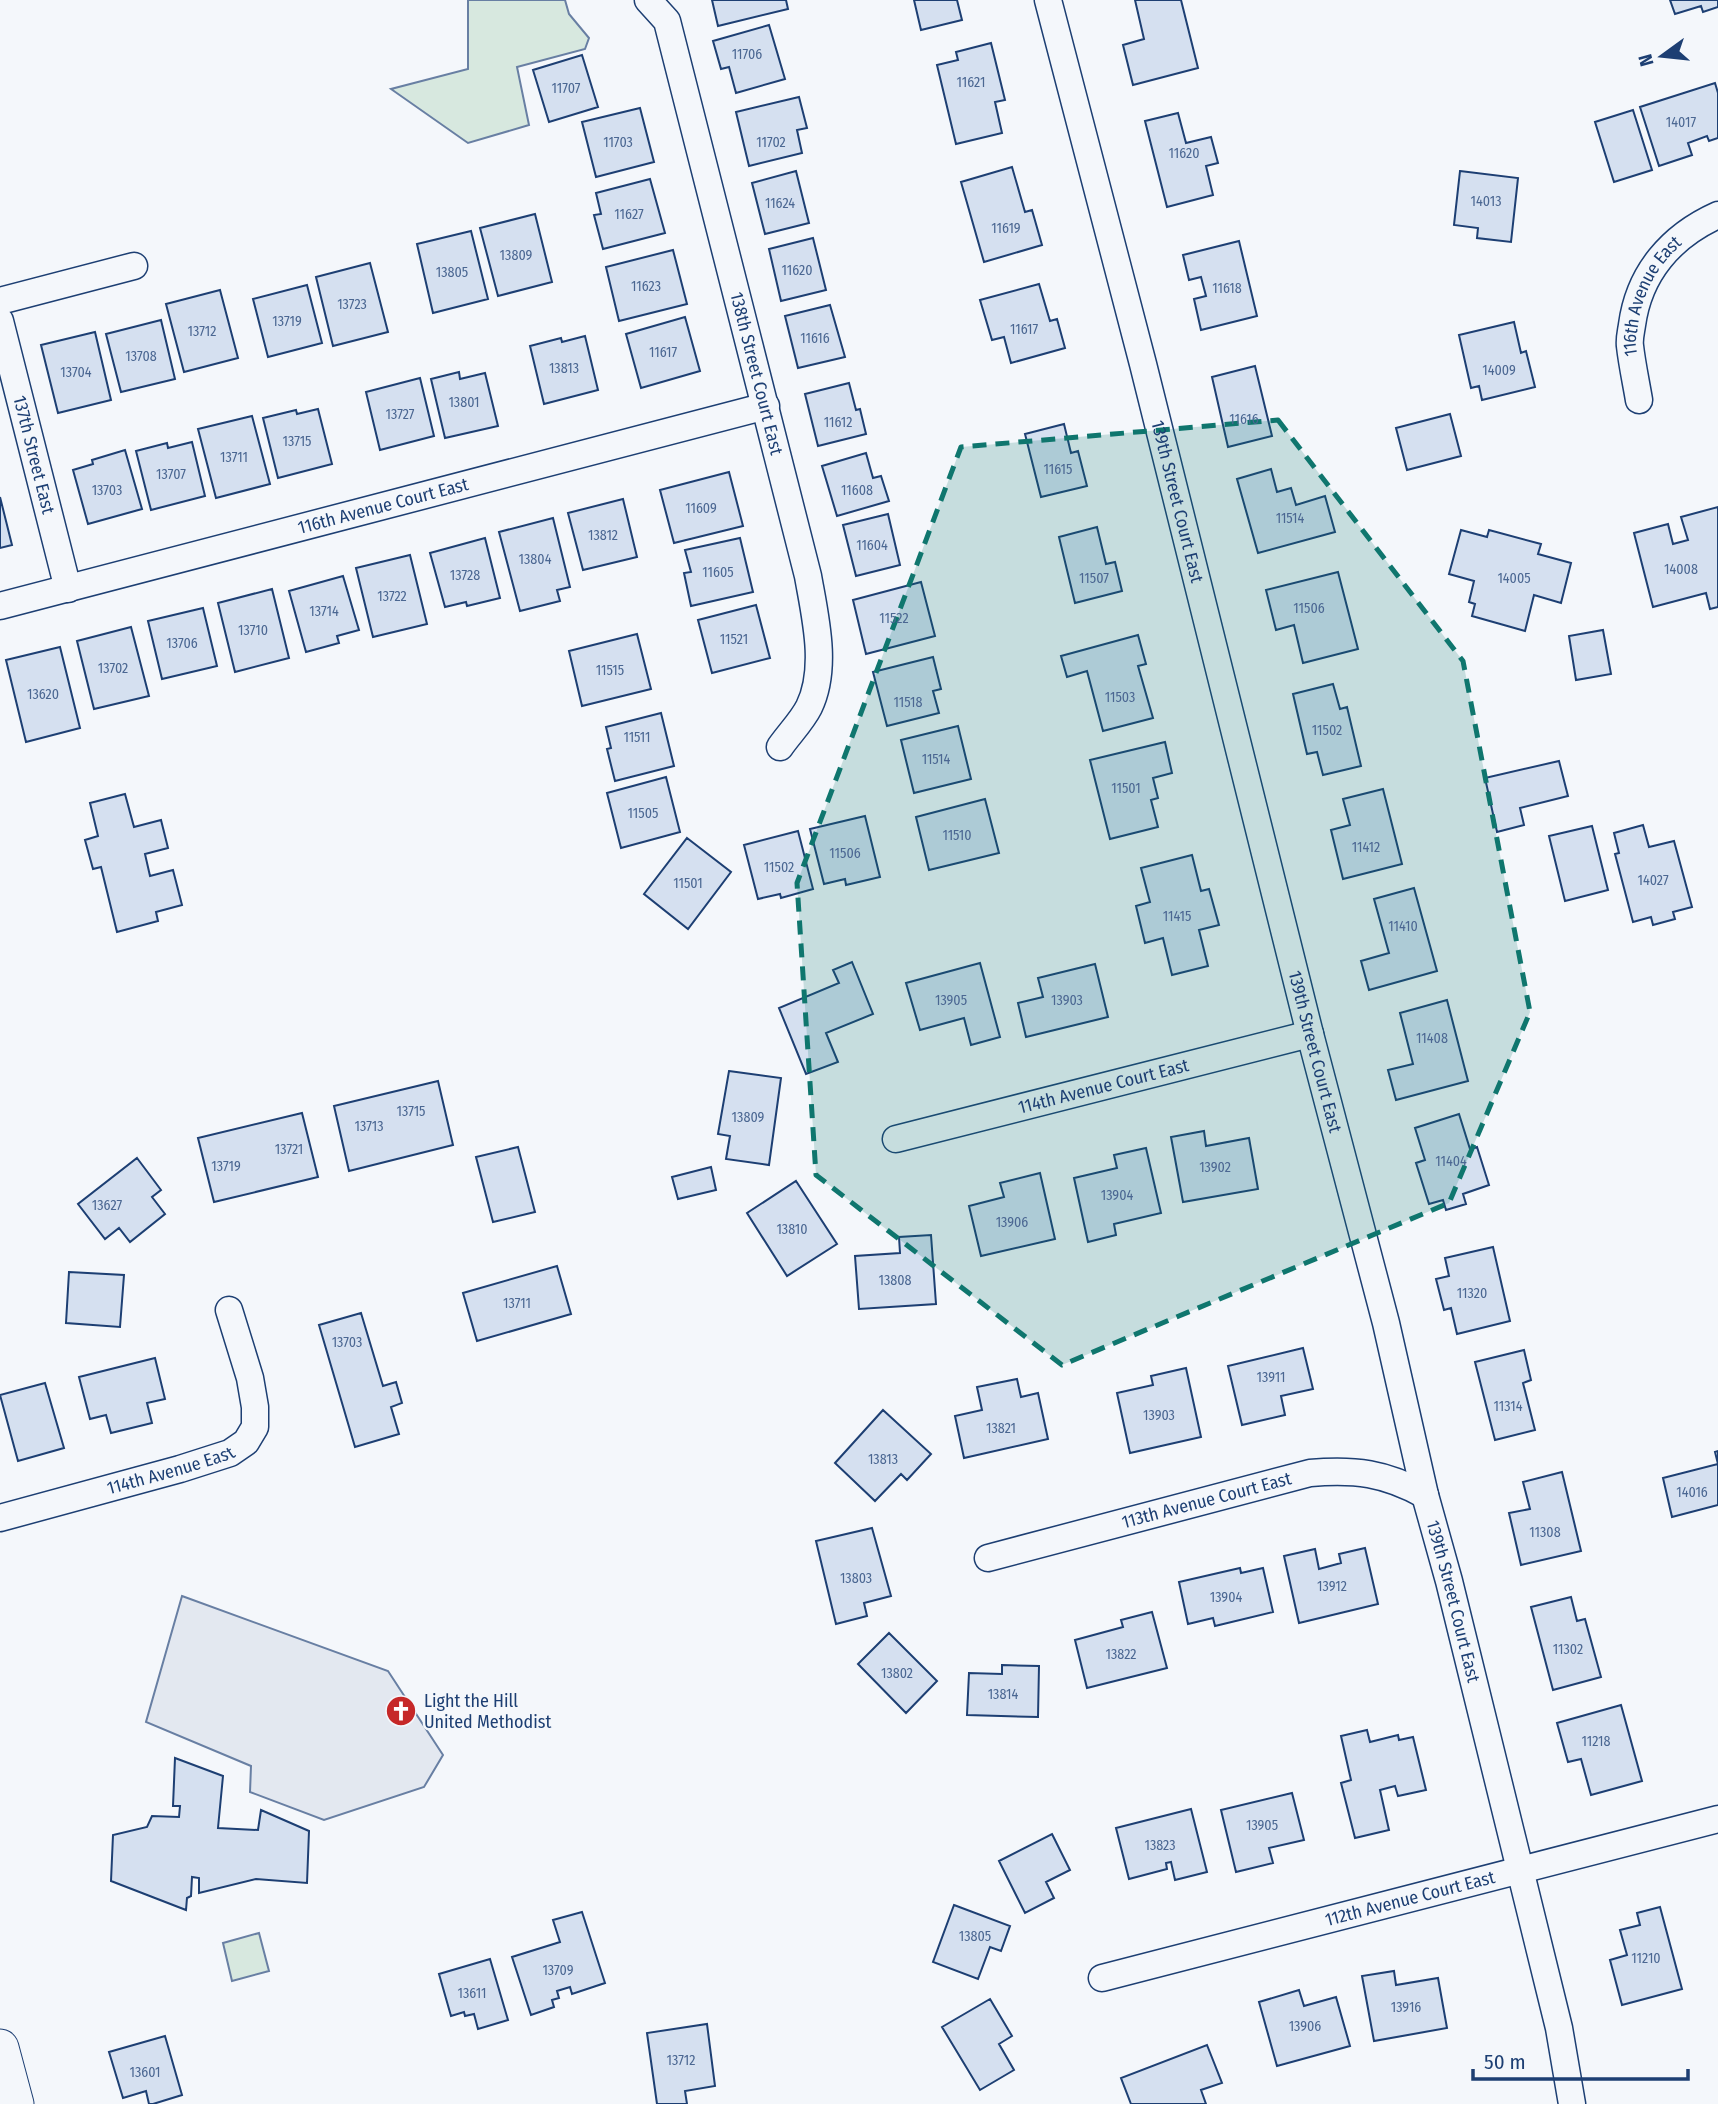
<svg xmlns="http://www.w3.org/2000/svg" width="1718" height="2104" viewBox="0 0 1718 2104" font-family="'Fira Sans Condensed',sans-serif">
<style>
.green{fill:#d7e8df;stroke:#687fa3;stroke-width:2}
.parking{fill:#e3e8f0;stroke:#687fa3;stroke-width:2}
.building{fill:#d5e0f0;stroke:#1d3f73;stroke-width:2}
.lines{fill:none;stroke-linecap:round;stroke-linejoin:round}
.street-casing{stroke:#1d3f73;stroke-width:29}
.secondary-casing{stroke:#1d3f73;stroke-width:39}
.street{stroke:#f4f7fb;stroke-width:26}
.secondary{stroke:#f4f7fb;stroke-width:37}
.marked{fill:#0f766e;fill-opacity:0.2;stroke:#0f766e;stroke-width:5;stroke-dasharray:14 9;stroke-linejoin:round}
.labels{text-anchor:middle;dominant-baseline:central;stroke-width:5;stroke-linejoin:round;paint-order:stroke}
.number-label{font-size:14px;fill:#4b6792}
.street-label{font-size:18px;fill:#1d3f73;stroke:#f4f7fb}
.poi-label{font-size:18px;fill:#1d3f73;stroke:#f4f7fb;text-anchor:start}
</style>
<rect width="100%" height="100%" fill="#f4f7fb"/>
<!-- green -->
<path class="green" d="M468,0h97l4,14 20,24 -4,11 -68,18 12,58 -61,18 -77,-54 77,-20z
M259,1933l10,38 -37,10 -9,-38z"/>
<!-- parking -->
<path class="parking" d="M182,1596l206,75 55,84 -19,32 -100,33 -74,-28 1,-26 -105,-44z"/>
<!-- building -->
<path class="building" d="M712,0h74l2,9 -70,17z
M914,0h43l5,20 -41,10z
M1135,0h46l17,68 -65,17 -10,-40 21,-6z
M1670,0h48v7l-15,5 -2,-6 -26,8z
M769,25l16,54 -49,14 -7,-26 -8,2 -8,-28z
M991,43l14,57 -10,2 7,31 -46,11 -19,-79 21,-5 -2,-8z
M582,55l16,52 -49,15 -16,-52z
M1715,83l3,10v45l-9,3 -2,-5 -19,7 4,12 -33,11 -19,-59z
M799,97l8,31 -10,2 5,23 -53,13 -13,-54z
M640,108l14,54 -58,15 -14,-55z
M1633,110l19,60 -38,12 -19,-60z
M1178,113l8,30 25,-6 7,26 -12,3 7,29 -46,12 -22,-86z
M1012,167l13,45 7,-2 10,35 -58,17 -23,-80z
M796,171l13,52 -44,11 -13,-51z
M1460,171l58,7 -7,64 -34,-4 1,-10 -24,-3z
M650,179l15,54 -62,16 -9,-34 7,-1 -5,-21z
M535,214l17,68 -54,14 -18,-68z
M471,231l17,68 -55,14 -16,-69z
M813,238l13,52 -45,11 -12,-52z
M1239,241l18,75 -56,14 -7,-31 12,-3 -5,-19 -12,3 -6,-25z
M673,250l14,54 -68,17 -13,-54z
M370,263l18,69 -55,14 -17,-69z
M1039,284l11,37 7,-2 8,29 -54,15 -7,-26 -12,3 -12,-40z
M307,285l15,58 -54,14 -15,-58z
M220,290l18,68 -54,14 -18,-68z
M830,305l15,52 -47,11 -13,-52z
M685,317l15,54 -59,17 -15,-54z
M161,320l14,59 -54,13 -15,-58z
M1514,322l7,31 5,-2 9,36 -53,13 -3,-14 -8,2 -12,-53z
M95,332l16,68 -53,13 -17,-68z
M585,336l13,54 -54,14 -14,-58 31,-8 1,4z
M1255,366l17,70 -44,11 -16,-70z
M459,372l1,7 25,-6 13,53 -53,12 -14,-59z
M420,378l14,58 -54,14 -14,-58z
M849,383l7,27 4,-1 6,25 -48,12 -13,-52z
M318,409l14,55 -54,14 -15,-60 33,-8 1,4z
M1450,414l11,42 -54,14 -11,-42z
M252,416l18,68 -54,14 -18,-69z
M1064,424l7,29 7,-2 9,35 -46,11 -16,-63z
M192,442l13,54 -54,14 -15,-59 31,-8 1,5z
M125,450l17,59 -54,15 -15,-54 20,-6 -1,-4z
M866,453l7,25 8,-2 8,25 -52,15 -15,-50z
M1271,469l6,23 14,-4 5,17 29,-9 10,36 -77,21 -21,-74z
M729,472l14,54 -69,17 -14,-53z
M0,497l12,48 -12,3z
M623,499l14,58 -54,13 -15,-57z
M1718,507v100l-8,2 -4,-16 -53,14 -19,-74 34,-9 5,20 15,-4 -7,-23z
M888,514l12,51 -44,11 -13,-51z
M553,518l17,69 -13,3 3,11 -40,10 -21,-79z
M1097,527l9,37 9,-2 7,29 -47,12 -16,-66z
M1461,530l26,7 2,-7 52,14 -3,10 33,9 -10,40 -27,-8 -9,36 -53,-15 3,-12 -6,-2 5,-21 -25,-7z
M485,538l15,60 -33,8 -1,-4 -21,5 -15,-54z
M740,538l13,54 -62,14 -7,-33 7,-1 -6,-22z
M410,555l17,69 -54,13 -17,-69z
M1338,572l20,77 -55,14 -9,-38 -18,5 -10,-40z
M343,576l16,54 -22,6 2,7 -33,9 -17,-61z
M921,582l14,54 -69,18 -13,-54z
M272,589l17,69 -54,14 -17,-69z
M756,605l14,53 -58,15 -14,-53z
M203,608l14,58 -55,13 -14,-58z
M131,627l18,69 -55,13 -17,-68z
M1603,630l8,44 -35,6 -7,-44z
M637,634l14,55 -69,17 -13,-55z
M1138,635l8,29 -8,2 15,52 -50,13 -16,-60 -20,6 -6,-21z
M60,647l20,81 -54,14 -20,-82z
M933,657l8,32 -8,2 6,22 -52,13 -14,-54z
M1333,684l7,25 7,-2 14,59 -38,9 -6,-23 -10,2 -14,-60z
M661,713l13,53 -59,15 -8,-32 4,-1 -5,-21z
M958,726l13,53 -57,14 -13,-53z
M1165,742l7,31 -19,5 5,20 -7,2 7,27 -48,12 -20,-79z
M1559,761l9,35 -48,12 4,17 -27,7 -12,-54z
M666,777l14,55 -59,16 -14,-55z
M1383,789l19,75 -59,15 -12,-49 19,-5 -7,-26z
M125,794l9,33 27,-7 7,28 -23,6 5,22 23,-6 9,35 -26,7 2,9 -41,11 -16,-65 -8,2 -8,-29 13,-4 -8,-33z
M985,799l14,54 -70,17 -13,-53z
M865,816l15,61 -34,8 -1,-6 -21,5 -14,-55z
M1643,825l6,22 25,-6 18,66 -19,5 2,7 -22,6 -2,-8 -18,5 -18,-68 4,-1 -5,-20z
M1592,826l16,64 -43,11 -16,-65z
M798,831l15,58 -32,9 -1,-4 -22,5 -14,-54z
M687,838l44,34 -43,57 -44,-35z
M1192,855l9,36 8,-2 10,36 -20,5 9,36 -36,9 -9,-37 -18,5 -9,-37 14,-4 -9,-34z
M1414,888l23,83 -68,19 -8,-29 28,-8 -15,-54z
M852,962l21,52 -47,19 12,29 -32,12 -27,-66 60,-25 -6,-13z
M980,963l20,74 -29,8 -7,-27 -44,12 -14,-47z
M1095,964l13,53 -82,20 -8,-34 25,-6 -5,-19z
M1447,1000l21,81 -72,19 -8,-30 25,-6 -13,-51z
M729,1071l52,7 -12,87 -43,-6 4,-23 -12,-2z
M438,1081l15,64 -104,26 -15,-65z
M302,1113l16,64 -104,25 -16,-64z
M1459,1114l11,35 7,-2 12,38 -26,9 3,10 -20,6 -3,-10 -14,4 -13,-41 9,-3 -10,-32z
M1204,1131l2,15 43,-8 9,51 -75,13 -12,-65z
M518,1147l17,65 -42,10 -17,-65z
M1146,1148l15,65 -47,11 2,11 -28,7 -14,-64 43,-10 -3,-13z
M137,1158l24,32 -9,7 13,17 -35,28 -11,-14 -14,11 -27,-35z
M711,1167l5,23 -38,9 -6,-22z
M1040,1173l15,66 -74,17 -12,-50 35,-9 -4,-14z
M796,1181l41,63 -50,32 -40,-63z
M931,1235l5,69 -77,5 -4,-53 45,-3 -1,-16z
M1493,1247l17,74 -53,13 -6,-26 -7,2 -8,-31 13,-3 -4,-18z
M557,1266l14,48 -94,27 -14,-48z
M69,1272l55,3 -4,52 -54,-4z
M361,1313l22,73 13,-4 6,21 -11,4 8,27 -44,13 -36,-122z
M1303,1348l10,41 -32,7 4,19 -43,10 -14,-59z
M1524,1350l7,30 -8,3 12,47 -40,10 -20,-78z
M155,1358l10,41 -18,4 5,20 -41,10 -5,-18 -16,4 -11,-42z
M1186,1368l15,69 -71,16 -13,-60 36,-8 -2,-9z
M1017,1379l4,18 17,-4 10,46 -84,19 -9,-42 27,-6 -5,-23z
M45,1383l19,65 -46,13 -18,-66z
M883,1410l48,44 -24,26 -6,-6 -26,27 -40,-38z
M1718,1451v54l-46,12 -9,-39 55,-14 -3,-12z
M1562,1472l19,79 -60,14 -12,-52 21,-4 -7,-27z
M872,1528l19,68 -27,7 3,13 -31,8 -20,-83z
M1365,1548l13,56 -79,19 -15,-67 31,-7 4,20 22,-6 -2,-9z
M1240,1568l1,5 22,-5 10,44 -58,14 -2,-8 -25,6 -9,-42z
M1571,1597l6,24 8,-2 16,58 -48,13 -22,-83z
M1152,1612l15,56 -80,20 -12,-48 48,-13 -2,-7z
M889,1633l48,48 -31,32 -48,-49z
M1002,1665l37,1 -1,51 -71,-2 2,-42 33,1z
M1621,1705l21,76 -51,14 -10,-36 -13,3 -11,-39z
M1367,1730l3,12 28,-7 1,5 14,-3 13,53 -28,6 -3,-10 -15,4 9,40 -34,8 -14,-55 10,-3 -10,-44z
M175,1758l48,18 -5,52 40,2 3,-20 48,21 -2,52 -51,-4 -57,14v-15l-7,-1 -1,19 -4,2 -1,12 -75,-29 2,-46 34,-8 5,-11 27,1 1,-11h-7z
M1292,1793l12,47 -35,8 4,15 -37,9 -15,-62z
M1191,1809l16,63 -32,8 -4,-18 -5,1 1,6 -38,10 -13,-51z
M1052,1834l18,36 -24,12 8,16 -29,15 -26,-52z
M954,1905l56,21 -9,25 -11,-4 -12,32 -45,-17z
M1660,1907l22,82 -60,16 -12,-45 17,-5 -7,-25 20,-5 -3,-12z
M582,1912l23,71 -33,11 -2,-7 -13,4 2,7 -7,2 2,7 -23,8 -19,-58 48,-15 -7,-22z
M490,1959l18,61 -30,9 -4,-15 -9,2 -1,-4 -13,4 -12,-42z
M1394,1971l2,14 42,-7 9,50 -73,13 -12,-65z
M1299,1990l5,16 32,-9 14,49 -73,20 -18,-64z
M990,1999l22,37 -13,8 15,26 -34,20 -38,-63z
M707,2024l8,62 -30,5 2,13h-30l-10,-71z
M165,2036l17,59 -29,9h-4l-3,-13 -23,7 -14,-46z
M1207,2045l15,38 -21,7 5,14h-75l-10,-26z"/>
<g class="lines">
<!-- street casing -->
<g class="street-casing">
<g id="street">
<path id="s1" d="M648,0l19,21 141,555c7,40 20,92 1,131 -7,14 -20,27 -29,40"/>
<path id="s2" d="M1048,0l95,364 167,670 76,289 39,172 24,86 110,447 13,76"/>
<path d="M0,301l134,-35"/>
<path id="s3" d="M0,321l68,268"/>
<path id="s4" d="M1639,400c-3,-18 -7,-36 -9,-54 -1,-7 1,-14 2,-21 7,-52 39,-89 86,-110"/>
<path id="s5" d="M0,606l766,-200"/>
<path id="s6" d="M896,1139l414,-105"/>
<path id="s7" d="M0,1518l180,-49 50,-16 16,-11 9,-15v-20l-5,-29 -21,-68"/>
<path id="s8" d="M988,1558l322,-85c45,-4 75,0 115,22"/>
<path id="s9" d="M1102,1978l616,-159"/>
</g>
</g>
<!-- secondary casing -->
<g class="secondary-casing">
<path id="secondary" d="M0,2048l15,56"/>
</g>
<!-- street -->
<use href="#street" class="street"/>
<!-- secondary -->
<use href="#secondary" class="secondary"/>
</g>
<!-- marked area -->
<path class="marked" d="M1278,420l185,241 67,351 -81,191 -387,162 -246,-190 -19,-292 164,-436z"/>
<!-- icons -->
<defs>
<g id="church-disc" transform="scale(1.575)"><circle r="9.5" fill="#c62828" stroke="#f4f7fb"/><path d="M-1.2-6h2.4v3.5h3.3v2.4h-3.3V6h-2.4V-.1h-3.3v-2.4h3.3Z" fill="#fff"/></g>
</defs>
<g fill-rule="evenodd">
<use href="#church-disc" x="401" y="1711"/>
</g>
<g class="labels">
<!-- number labels -->
<g class="number-label">
<text x="747" y="54">11706</text>
<text x="971" y="82">11621</text>
<text x="566" y="88">11707</text>
<text x="1681" y="122">14017</text>
<text x="618" y="142">11703</text>
<text x="771" y="142">11702</text>
<text x="1184" y="153">11620</text>
<text x="1486" y="201">14013</text>
<text x="780" y="203">11624</text>
<text x="629" y="214">11627</text>
<text x="1006" y="228">11619</text>
<text x="516" y="255">13809</text>
<text x="797" y="270">11620</text>
<text x="452" y="272">13805</text>
<text x="646" y="286">11623</text>
<text x="1227" y="288">11618</text>
<text x="352" y="304">13723</text>
<text x="287" y="321">13719</text>
<text x="1024" y="329">11617</text>
<text x="202" y="331">13712</text>
<text x="815" y="338">11616</text>
<text x="663" y="352">11617</text>
<text x="141" y="356">13708</text>
<text x="564" y="368">13813</text>
<text x="1499" y="370">14009</text>
<text x="76" y="372">13704</text>
<text x="464" y="402">13801</text>
<text x="400" y="414">13727</text>
<text x="1244" y="419">11616</text>
<text x="838" y="422">11612</text>
<text x="297" y="441">13715</text>
<text x="234" y="457">13711</text>
<text x="1058" y="469">11615</text>
<text x="171" y="474">13707</text>
<text x="107" y="490">13703</text>
<text x="857" y="490">11608</text>
<text x="701" y="508">11609</text>
<text x="1290" y="518">11514</text>
<text x="603" y="535">13812</text>
<text x="872" y="545">11604</text>
<text x="535" y="559">13804</text>
<text x="1681" y="569">14008</text>
<text x="718" y="572">11605</text>
<text x="465" y="575">13728</text>
<text x="1094" y="578">11507</text>
<text x="1514" y="578">14005</text>
<text x="392" y="596">13722</text>
<text x="1309" y="608">11506</text>
<text x="324" y="611">13714</text>
<text x="894" y="618">11522</text>
<text x="253" y="630">13710</text>
<text x="734" y="639">11521</text>
<text x="182" y="643">13706</text>
<text x="113" y="668">13702</text>
<text x="610" y="670">11515</text>
<text x="43" y="694">13620</text>
<text x="1120" y="697">11503</text>
<text x="908" y="702">11518</text>
<text x="1327" y="730">11502</text>
<text x="637" y="737">11511</text>
<text x="936" y="759">11514</text>
<text x="1126" y="788">11501</text>
<text x="643" y="813">11505</text>
<text x="957" y="835">11510</text>
<text x="1366" y="847">11412</text>
<text x="845" y="853">11506</text>
<text x="779" y="867">11502</text>
<text x="1653" y="880">14027</text>
<text x="688" y="883">11501</text>
<text x="1177" y="916">11415</text>
<text x="1403" y="926">11410</text>
<text x="951" y="1000">13905</text>
<text x="1067" y="1000">13903</text>
<text x="1432" y="1038">11408</text>
<text x="411" y="1111">13715</text>
<text x="748" y="1117">13809</text>
<text x="369" y="1126">13713</text>
<text x="289" y="1149">13721</text>
<text x="1451" y="1161">11404</text>
<text x="226" y="1166">13719</text>
<text x="1215" y="1167">13902</text>
<text x="1117" y="1195">13904</text>
<text x="107" y="1205">13627</text>
<text x="1012" y="1222">13906</text>
<text x="792" y="1229">13810</text>
<text x="895" y="1280">13808</text>
<text x="1472" y="1293">11320</text>
<text x="517" y="1303">13711</text>
<text x="347" y="1342">13703</text>
<text x="1271" y="1377">13911</text>
<text x="1508" y="1406">11314</text>
<text x="1159" y="1415">13903</text>
<text x="1001" y="1428">13821</text>
<text x="883" y="1459">13813</text>
<text x="1692" y="1492">14016</text>
<text x="1545" y="1532">11308</text>
<text x="856" y="1578">13803</text>
<text x="1332" y="1586">13912</text>
<text x="1226" y="1597">13904</text>
<text x="1568" y="1649">11302</text>
<text x="1121" y="1654">13822</text>
<text x="897" y="1673">13802</text>
<text x="1003" y="1694">13814</text>
<text x="1596" y="1741">11218</text>
<text x="1262" y="1825">13905</text>
<text x="1160" y="1845">13823</text>
<text x="975" y="1936">13805</text>
<text x="1646" y="1958">11210</text>
<text x="558" y="1970">13709</text>
<text x="472" y="1993">13611</text>
<text x="1406" y="2007">13916</text>
<text x="1305" y="2026">13906</text>
<text x="681" y="2060">13712</text>
<text x="145" y="2072">13601</text>
</g>
<!-- street labels -->
<g class="street-label">
<text stroke="none"><textPath href="#s4" startOffset="110">116th Avenue East</textPath></text>
<text stroke="none"><textPath href="#s1" startOffset="392">138th Street Court East</textPath></text>
<text stroke="none"><textPath href="#s3" startOffset="138">137th Street East</textPath></text>
<text stroke="none"><textPath href="#s2" startOffset="518">139th Street Court East</textPath></text>
<text stroke="none"><textPath href="#s5" startOffset="396">116th Avenue Court East</textPath></text>
<text stroke="none"><textPath href="#s2" startOffset="1085">139th Street Court East</textPath></text>
<text stroke="none"><textPath href="#s6" startOffset="214">114th Avenue Court East</textPath></text>
<text stroke="none"><textPath href="#s7" startOffset="177">114th Avenue East</textPath></text>
<text stroke="none"><textPath href="#s8" startOffset="226">113th Avenue Court East</textPath></text>
<text stroke="none"><textPath href="#s2" startOffset="1652">139th Street Court East</textPath></text>
<text stroke="none"><textPath href="#s9" startOffset="318">112th Avenue Court East</textPath></text>
</g>
<!-- poi labels -->
<g class="poi-label">
<text x="424" y="1701">Light the Hill<tspan x="424" dy="21">United Methodist</tspan></text>
</g>
</g>
<!-- north arrow -->
<g transform="translate(1662 56) rotate(255)" stroke="#f4f7fb" stroke-width="5" paint-order="stroke">
<path d="M0-5L12 26L0 18L-12 26Z" fill="#1d3f73"/>
<text y="-10" font-size="19" font-weight="bold" text-anchor="middle" fill="#1d3f73">N</text>
</g>
<!-- scale -->
<path d="M1473 2069v10h215v-10" fill="none" stroke="#1d3f73" stroke-width="3.5"/>
<text x="1484" y="2069" font-size="21" fill="#1d3f73" stroke="#f4f7fb" stroke-width="5" paint-order="stroke">50 m</text>
</svg>
